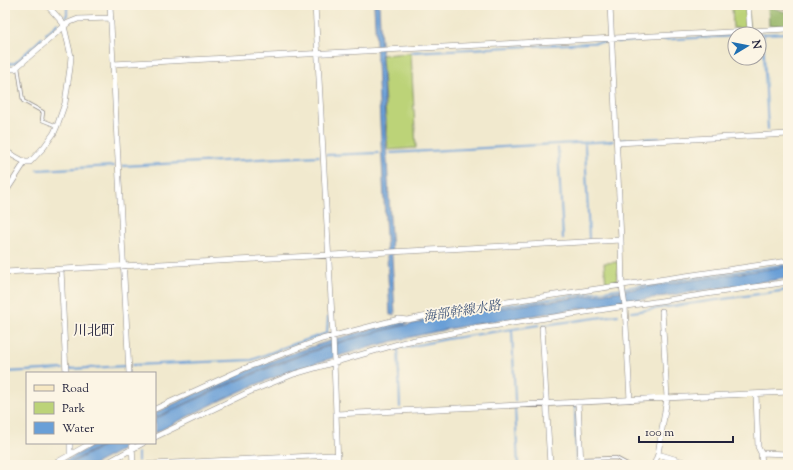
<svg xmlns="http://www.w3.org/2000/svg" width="793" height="470" viewBox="0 0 793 470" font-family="'Sorts Mill Goudy','Noto Serif JP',serif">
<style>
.green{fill:#bcd378;stroke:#6f7a5a}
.forest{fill:#95b568;stroke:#5c6c52}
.water{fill:#699fd7;stroke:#466089}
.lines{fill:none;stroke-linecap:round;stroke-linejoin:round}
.stream{stroke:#699fd7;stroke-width:2}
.lane-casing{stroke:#8a8684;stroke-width:4}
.street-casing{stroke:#8a8684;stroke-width:6}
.secondary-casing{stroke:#8a8684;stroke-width:8}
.lane{stroke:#fff;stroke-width:2.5}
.street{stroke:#fff;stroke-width:5}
.secondary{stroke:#f7e8c3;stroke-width:7}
.labels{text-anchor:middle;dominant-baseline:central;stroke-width:3.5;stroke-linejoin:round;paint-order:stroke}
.water-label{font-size:13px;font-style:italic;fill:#3e5479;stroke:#fcf5e5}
.quarter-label{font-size:14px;fill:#22223b;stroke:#fcf5e5}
</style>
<rect width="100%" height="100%" fill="#fcf5e5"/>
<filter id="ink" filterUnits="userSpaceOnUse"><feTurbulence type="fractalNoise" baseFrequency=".025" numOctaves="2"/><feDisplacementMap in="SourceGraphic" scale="8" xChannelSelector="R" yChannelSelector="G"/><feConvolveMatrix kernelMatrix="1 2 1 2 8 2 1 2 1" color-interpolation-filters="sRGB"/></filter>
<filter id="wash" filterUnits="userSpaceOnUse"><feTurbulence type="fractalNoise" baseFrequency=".012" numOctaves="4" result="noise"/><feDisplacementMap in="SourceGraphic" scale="16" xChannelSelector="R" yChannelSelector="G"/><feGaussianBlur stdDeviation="0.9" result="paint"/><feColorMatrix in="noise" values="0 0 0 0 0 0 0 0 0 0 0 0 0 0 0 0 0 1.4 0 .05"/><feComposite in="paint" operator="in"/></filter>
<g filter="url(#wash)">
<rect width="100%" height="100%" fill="#f1e9ce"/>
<!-- green -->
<path class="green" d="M732,5h15l2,23h-16z
M411,53l5,95 -28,2 -6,-95z
M619,262l-3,21 -10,1 -2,-21z"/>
<!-- forest -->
<path class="forest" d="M768,6l20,7v12l-19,1z"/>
<!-- water -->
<path class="water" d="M374,5h5l16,310h-5z
M788,266v12l-313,46c-72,13 -142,31 -210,57 -38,15 -74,34 -110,52v-14c68,-33 137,-64 211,-84 65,-18 133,-27 200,-36 74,-11 148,-22 222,-33z
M398,322h7l1,2c-38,10 -75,19 -112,33 -47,17 -93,39 -139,61v-5c34,-16 68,-33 103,-47 46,-18 92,-32 140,-44z
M98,443h8l-40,22h-9z
M108,443h27l-42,22h-25z"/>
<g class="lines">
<!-- stream -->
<path class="stream" d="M65,17l2,-2v-10
M46,34l12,-11
M759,34h1
M763,34l25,-1
M763,35l5,94
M617,42l118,-6
M411,52l197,-10
M5,64l10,-1 27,-25
M621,140l38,-2
M585,145l4,94
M558,148l5,91
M391,153l222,-12
M326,155l52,-2
M122,166l197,-10
M37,170l77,-4
M632,312l156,-22
M404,323l76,-14 308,-45
M544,325l74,-10
M512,330l3,71
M403,348l44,-9 92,-14
M398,349l2,58
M132,365l120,-5 36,-14 39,-13 1,-16
M69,369l57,-3
M5,372l58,-3
M575,406l1,59
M515,408l3,57
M138,453v8"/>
</g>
</g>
<g filter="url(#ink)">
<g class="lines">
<!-- lane casing -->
<g class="lane-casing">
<path id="lane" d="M18,67l5,34 20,11 -1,8 15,6
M581,459l35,-1 13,7"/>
</g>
<!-- street casing -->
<g class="street-casing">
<path id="street" d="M110,5l19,368
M315,5l18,331 5,129
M610,5l11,235 1,46 3,20 5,94
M748,5l2,26
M113,64l675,-35
M5,69h10l3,-3 50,-43 10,-4 33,-1
M617,143l171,-9
M5,151l20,11
M5,193l20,-31h5l14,-15 10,-14 3,-7 8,-23 5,-35 1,-12 -7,-30 -2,-4 -15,-17
M61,269l5,104
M5,272l616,-32
M542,328l8,137
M756,394l2,53 3,6 1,12
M578,402l3,63
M155,409l88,-40 79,-30 77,-20 8,1 72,-14 309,-45
M336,414l452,-22
M155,437l94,-45 45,-18 111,-32 68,-13 315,-47
M70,443v12
M132,443l1,22
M761,453l27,1
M658,454l36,11
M52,465l39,-22
M103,465l40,-22
M133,465l199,-10 6,1
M654,465l4,-11 9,-56 -5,-87"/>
</g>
<!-- secondary casing -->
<g class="secondary-casing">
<path id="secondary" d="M783,5l5,1"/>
</g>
<!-- lane -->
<use href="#lane" class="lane"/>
<!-- street -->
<use href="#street" class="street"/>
<!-- secondary -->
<use href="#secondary" class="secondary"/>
</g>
</g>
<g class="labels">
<!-- water labels -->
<g class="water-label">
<text transform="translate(462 312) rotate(-9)">海部幹線水路</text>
</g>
<!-- quarter labels -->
<g class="quarter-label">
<text x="94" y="332">川北町</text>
</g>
</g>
<!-- margin -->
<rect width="793" height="470" fill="none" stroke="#fcf5e5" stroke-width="20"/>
<!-- legend -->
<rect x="26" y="372" width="130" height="72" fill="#fcf5e5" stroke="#a5a1a1"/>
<rect x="34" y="385" width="20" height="6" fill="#f7e8c3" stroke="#a5a1a1"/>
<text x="62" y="392" font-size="12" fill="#22223b">Road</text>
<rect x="34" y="402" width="20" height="12" fill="#bcd378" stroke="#a5a1a1"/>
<text x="62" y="412" font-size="12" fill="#22223b">Park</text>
<rect x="34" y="422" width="20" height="12" fill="#699fd7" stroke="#a5a1a1"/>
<text x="62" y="432" font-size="12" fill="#22223b">Water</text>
<!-- north arrow -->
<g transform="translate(747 46) rotate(80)"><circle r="19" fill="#fcf5e5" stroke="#a5a1a1"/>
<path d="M0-3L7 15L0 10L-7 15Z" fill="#1f6fb2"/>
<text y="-6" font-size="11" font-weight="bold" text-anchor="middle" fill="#22223b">N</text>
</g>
<!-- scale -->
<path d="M639 436v6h94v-6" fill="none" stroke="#22223b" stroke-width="2"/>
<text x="645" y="436" font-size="12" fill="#22223b" stroke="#fcf5e5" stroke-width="3" paint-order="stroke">100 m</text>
</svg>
